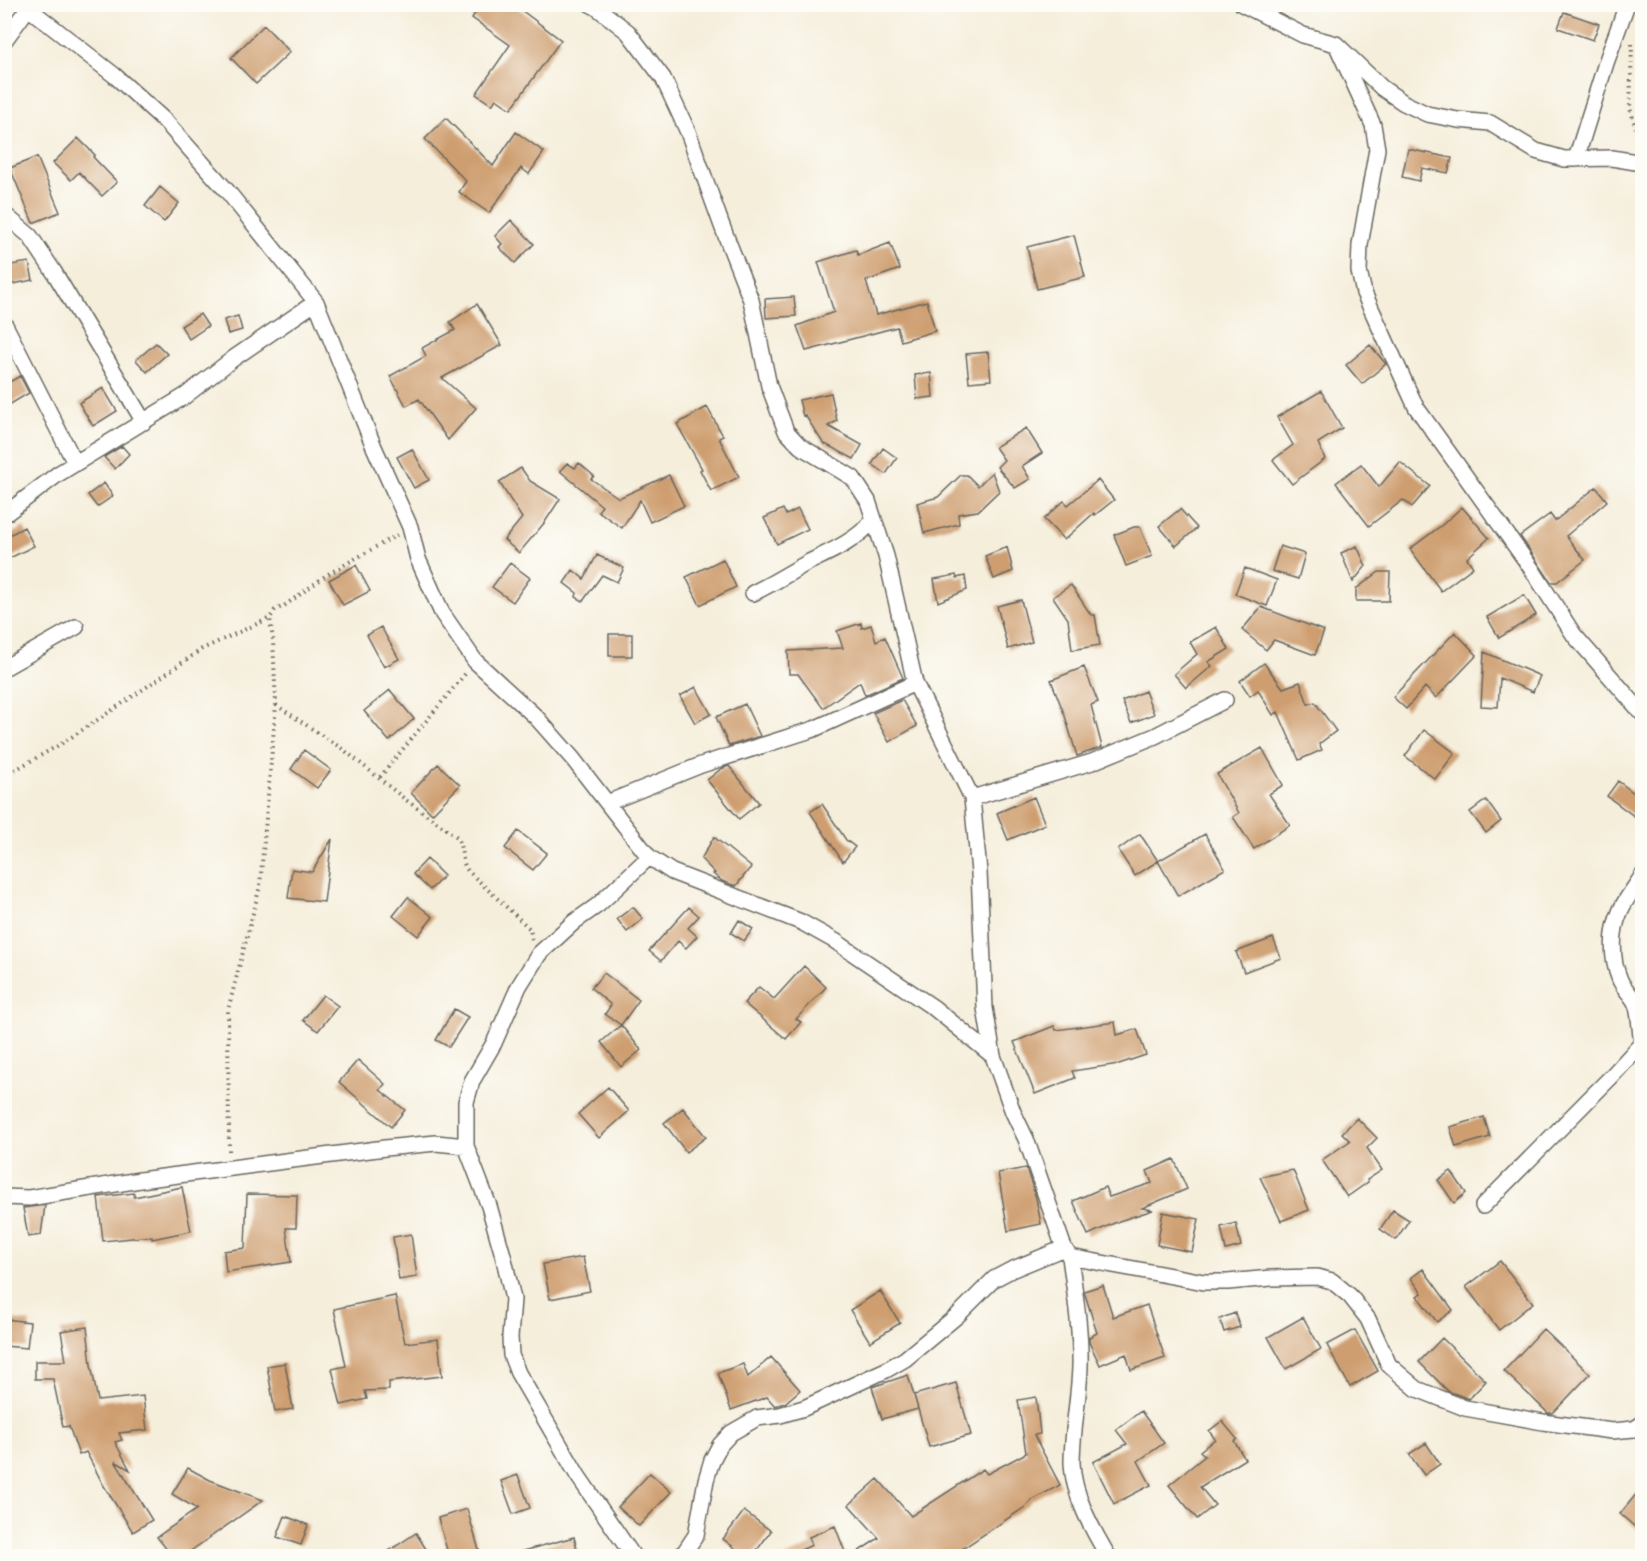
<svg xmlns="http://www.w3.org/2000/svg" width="1647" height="1561" viewBox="0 0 1647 1561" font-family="Pangolin,sans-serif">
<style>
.building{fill:#ce9e70}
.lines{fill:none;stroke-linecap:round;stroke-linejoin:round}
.minor-casing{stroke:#68665f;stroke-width:18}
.path{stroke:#68665f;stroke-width:4;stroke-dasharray:1.5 4.5;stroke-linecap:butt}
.minor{stroke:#fff;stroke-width:15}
</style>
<rect width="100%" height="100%" fill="#fdfcf7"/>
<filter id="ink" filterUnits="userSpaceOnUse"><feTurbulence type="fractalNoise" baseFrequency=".0167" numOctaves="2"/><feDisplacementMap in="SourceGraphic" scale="12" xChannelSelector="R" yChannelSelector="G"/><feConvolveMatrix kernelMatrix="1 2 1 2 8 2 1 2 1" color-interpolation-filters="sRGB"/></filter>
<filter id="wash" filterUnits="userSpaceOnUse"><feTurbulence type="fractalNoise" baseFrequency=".008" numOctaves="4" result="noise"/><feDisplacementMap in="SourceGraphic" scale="24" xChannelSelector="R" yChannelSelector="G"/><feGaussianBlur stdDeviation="1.35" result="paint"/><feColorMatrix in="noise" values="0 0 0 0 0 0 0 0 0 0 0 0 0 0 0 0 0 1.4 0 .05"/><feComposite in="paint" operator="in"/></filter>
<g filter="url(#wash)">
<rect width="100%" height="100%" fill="#f5eedb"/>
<g id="blocks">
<!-- building -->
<path class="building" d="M481,4h32l48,36 -50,69 -15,-10 -4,6 -16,-11 34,-49 -38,-27z
M1564,12l35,12 -6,16 -35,-12z
M264,25l26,27 -34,32 -25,-26z
M446,118l47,48 23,-34 28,20 -15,22 -8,-6 -32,45 -30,-21 7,-11 -41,-42z
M78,138l17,17 -2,2 24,25 -15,14 -23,-24 -8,8 -18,-17z
M1408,149l44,9 -4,15 -26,-5 -3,13 -17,-4z
M37,157l23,55 -27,11 -23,-55z
M160,187l19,16 -15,19 -19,-16z
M511,220l23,24 -19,19 -16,-16 3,-3 -7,-8z
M1074,235l11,42 -48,12 -10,-42z
M890,243l10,26 -34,12 10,34 51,-14 8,30 -34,10 -4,-14 -91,24 -9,-25 37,-14 -16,-50 38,-12 2,5z
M29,262l4,18 -25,5 -4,-19z
M794,297l2,19 -30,2 -1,-19z
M477,304l25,41 -60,33 34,30 -28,32 -29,-41 -13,7 -16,-30 36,-20 -4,-8 33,-18 -5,-8z
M200,314l8,12 -19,13 -8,-13z
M238,316l4,14 -14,4 -4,-14z
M156,343l11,11 -20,18 -11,-12z
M1370,345l16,19 -24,20 -16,-19z
M988,352l3,28 -22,2 -3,-28z
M931,373l2,24 -16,2 -2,-24z
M20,376l9,17 -25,15v-23z
M103,388l14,23 -24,15 -14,-23z
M1321,391l21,37 -24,15 7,16 -33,25 -19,-24 20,-15 -16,-28z
M831,393l6,28 -9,5 34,19 -8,14 -31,-16 -18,-28 -2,1 -4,-16z
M707,407l16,29 -4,2 20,39 -28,14 -11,-21 2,-1 -25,-45z
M1026,428l16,25 -20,13 8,13 -15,9 -18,-21 7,-7 -9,-13z
M122,446l7,8 -14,15 -11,-12z
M883,448l14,10 -11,16 -14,-10z
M412,449l17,31 -15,8 -17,-31z
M1400,462l30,24 -18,21 -9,-7 -34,26 -33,-43 25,-19 18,23z
M567,463l8,5 4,-5 15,13 -3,3 28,19 50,-23 15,31 -34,16 -10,-22 -18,28 -24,-17 4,-5 -42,-35z
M521,468l9,13 30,18 -15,23 -26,31 -15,-13 18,-22 -23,-36z
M992,472l7,19 -21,20 -20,3 1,10 -35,9 -7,-30 21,-6 23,-22h6l11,11z
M1098,480l16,20 -19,15 -1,-2 -30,27 -20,-21 20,-18 4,4z
M104,483l9,13 -16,11 -9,-12z
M1596,487l11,14 -41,35 19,24 -28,22h-6l-31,-46 30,-22 5,7z
M1462,507l27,31 -22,20 6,9 -32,24 -31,-42 32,-24z
M783,509l3,6 12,-6 10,20 -31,15 -13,-26z
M1180,509l17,19 -21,18 -17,-20z
M24,527l10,19 -30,15v-23z
M1134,527h6l12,29 -26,10 -12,-31z
M1280,546l25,8 -7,25 -26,-8z
M1357,546l9,20 -13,16 -12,-29z
M1007,547l6,24 -19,8 -9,-23z
M597,555l27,13 -7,14 -15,-7 -19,26 -7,-4 1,-4 -13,-10 9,-13 11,9z
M723,559l13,28 -36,18 -14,-28z
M510,563l20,15 -17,24 -21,-15z
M356,565l14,26 -27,14 -14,-25z
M1245,568l32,12 -10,26 -32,-12z
M1379,572h11l-1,29h-33v-12z
M956,575l1,3 8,-2 2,14 -29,12 -4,-23z
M1071,585l20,30h4l5,30 -28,5 -4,-31 -15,-22z
M1524,595l12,20 -37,23 -12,-21z
M1021,600l11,42 -24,7 -11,-43z
M1261,607l63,24 -9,24 -41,-15 -8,10 -24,-20z
M861,623l1,5 9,-3 5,16 9,-4 18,41 -38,17 -5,-13 -37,26 -25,-34h-9l-1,-23 55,-3 -6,-17z
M381,627l18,32 -15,8 -17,-32z
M1216,627l13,22 -21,13 4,4 -26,22 -12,-14 23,-20 -7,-12z
M1455,632l22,23 -41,43 -11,-11 -19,22 -13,-12z
M609,634h23v22h-23z
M1484,652l56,24 -7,16 -33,-14 -2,29 -17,-1z
M1264,663l19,25 17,-6 8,22 7,-2 21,29 -17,13 3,6 -23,10 -21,-48 -5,3 -15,-25 -8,6 -10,-15z
M1084,667l14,35 -7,3 11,42 -25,9 -12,-40 -14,-36z
M696,687l15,27 -16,9 -15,-27z
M390,690l24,29 -25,22 -25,-30z
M1145,691l9,23 -23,9 -9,-22z
M902,700l15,26 -28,16 -16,-29z
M745,704l15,32 -31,10 -13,-29z
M1424,730l31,23 -20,26 -30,-23z
M1262,748l21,37 -14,9 21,31 -36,24 -21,-32 6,-4 -22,-39z
M304,750l27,20 -14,18 -26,-19z
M438,764l22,21 -28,29 -21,-21z
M729,766l30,37 -20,16 -32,-39 14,-11z
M1618,781l24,18v23l-35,-26z
M1034,797l11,27 -37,16 -11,-27z
M1486,800l15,21 -15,12 -16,-21z
M822,804l24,36 9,7 -12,15 -33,-50z
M518,831l29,22 -14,17 -28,-22z
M1140,834l18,27 -23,15 -17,-26z
M1205,834l20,35 -47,27 -20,-35z
M714,837l37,30 -15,19 -14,-5 -9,-7 2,-1 -14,-14z
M332,839l-8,63 -36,-4 4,-29 20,3z
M427,859l17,17 -14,14 -17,-16z
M408,897l25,20 -15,19 -25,-20z
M633,907l10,12 -16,13 -10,-13z
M689,907l10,9 -11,12 9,8 -11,12 -8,-7 -17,20 -12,-10z
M739,920l14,9 -9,12 -13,-8z
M1273,938l8,20 -37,14 -8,-20z
M804,966l22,21 -30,32 5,3 -15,17 -42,-36 15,-16 15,12z
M604,973l35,27 -18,25 -16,-11 6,-9 -20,-17z
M323,995l15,11 -20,25 -15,-11z
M454,1009l14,8 -19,30 -13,-7z
M1115,1022l2,13 20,-6 9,26 -27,9 -47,7 3,7 -40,16 -21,-52 40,-16 2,4z
M621,1025l20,25 -20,17 -20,-25z
M358,1060l27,24 -5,6 25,20 -14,17 -52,-45z
M608,1087l21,24 -30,27 -21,-24z
M683,1108l23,29 -20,15 -22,-29z
M1484,1117l6,20 -34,10 -6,-20z
M1357,1118l20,20 -10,10 15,22 -15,10 1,2 -21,15 -25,-37 28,-19 -8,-8z
M1174,1159l13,30 -45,19 11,2 -34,11 -31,14 -15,-34 32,-14 4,10 43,-14 -5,-12z
M1026,1168l10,30 5,26 -33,7 -10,-58z
M1293,1170l16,40 -28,11 -21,-44z
M1451,1171l15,22 -12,10 -16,-23z
M182,1187l9,44 -39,8v-3l-49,5 -5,-44 36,-4v4z
M247,1194l50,1 -1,33h-10l5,34 -65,10 -2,-21 21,-3z
M45,1205l-4,30 -13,2 -5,-29z
M1393,1210l16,10 -13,20 -16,-11z
M1163,1212l36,7 -7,33 -35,-7z
M1236,1223l5,23 -15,4 -5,-23z
M411,1234l6,43 -18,3 -6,-43z
M583,1257l7,34 -40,8 -7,-35z
M1500,1261l33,42 -34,27 -33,-43z
M1423,1269l30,41 -16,12 -20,-26 5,-3 -11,-15z
M1103,1285l10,32 34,-12 18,53 -34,12 -5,-16 -26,11 -11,-23v-5l8,-4 -13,-42z
M880,1291l20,32 -30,19 -20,-32z
M395,1296l10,47 33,-4 4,37 -53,6v8l-24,1 2,8 -26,6 -9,-36 14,-3 -12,-57z
M1235,1313l5,14 -16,5 -4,-13z
M1303,1317l18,32 -35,20 -18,-32z
M4,1319l26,3 -3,26 -23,-2z
M87,1327l4,38 7,36 45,-5 4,34 -28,3 3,7 -7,2 15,28 -15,-9 37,59 -19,12 -29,-46 -18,-34 -7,3 -10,-29 -6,1 -10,-48h-18v-18h31l-5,-30z
M1543,1329l47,45 -37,39h-5l-44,-42z
M1355,1330l23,41 -28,16 -23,-42z
M1442,1338l44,43 -17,18 -21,-8 -29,-29z
M771,1357l29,33 -15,13 -7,2 -3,1 -8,-9 -36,13 -13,-37 25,-9 5,13z
M285,1363l8,46 -18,3 -8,-46z
M908,1375l10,34 -36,10 -10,-32z
M956,1383l15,52 -42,12 -15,-52z
M1036,1397l4,37 -6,1 26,50 -28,15 -7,7 -75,50h-100l29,-19 -30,-33 29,-26 33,37 72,-47 4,5 39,-21 -8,-53z
M1141,1411l23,32 -26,18 13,24 -37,19 -21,-42 34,-18 -11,-14z
M1222,1421l15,18 -3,2 11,18 -45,28 15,18 -18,14 -28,-34 36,-29 -5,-5 15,-12 -6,-8z
M1426,1443l14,21 -16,11 -15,-21z
M188,1468l22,12 53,20 -81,57h-9l-16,-20 40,-28 -25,-15z
M650,1473l21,19 -32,34 -21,-19z
M518,1475l12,33 -17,6 -12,-33z
M1642,1487v46l-22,-19z
M467,1509l14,48h-32l-11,-39z
M744,1511l27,20 -19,26h-5l-24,-18z
M285,1516l23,9 -7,20 -24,-8z
M835,1526l12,31h-62l27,-12 -3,-8z
M416,1533l15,24h-51z
M574,1537l5,20h-58l-1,-5z"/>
</g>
</g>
<g filter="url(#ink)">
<use href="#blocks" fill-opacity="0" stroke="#68665f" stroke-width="1.5"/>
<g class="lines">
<!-- minor casing -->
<g class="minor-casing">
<path id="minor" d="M23,4l91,71 51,46 63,71 88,110 58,145 36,80 8,32 24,54 33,48 61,56 37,42 76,98 23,15 129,50 34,19 99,67 59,48
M590,4l6,3 32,25 35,46 25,54 34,94 29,74 18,86 17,45 14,15 53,32 15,23 18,55 29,127 57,115 7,74 6,136 8,48 20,56 13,27 38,109 6,9c5,37 11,73 10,110 -1,32 -8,64 -8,96 1,32 20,66 36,93
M1242,4l61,31 33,9 46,44 22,15 23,11 31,6 32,3 46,28 28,8 48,-1 30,5
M4,41l27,-37
M1336,44l37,81 4,24 -17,96 -1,26 5,22 52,114 115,161 43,67 68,78
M1576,159l30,-96 21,-59
M4,214l26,22 24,36 90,150
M4,323l71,140
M4,515l54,-41 127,-78 49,-38 82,-56
M753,593c19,-9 36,-20 54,-30 25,-12 47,-21 67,-43
M4,668l72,-41
M972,798l120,-36 63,-26 70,-36
M607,803l94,-38 113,-36 101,-46
M1642,1044c-2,-12 -2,-25 -5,-37 -3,-11 -13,-17 -17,-27 -9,-21 -9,-48 0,-68 5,-13 15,-24 22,-36
M4,1197l25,1 111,-18 245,-32 51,-5 30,3
M1483,1206l127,-128 32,-35
M1070,1257l134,25h24l43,-4 46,-1 15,4 18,15 18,23 21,46 28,24 48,19 78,14 69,9 22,-2 8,-5
M633,1556l-55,-80 -60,-103 -7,-18 -1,-18 3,-38 -9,-40 -15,-53 -23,-60v-44l6,-21 22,-38 25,-57 20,-32 35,-32 24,-17 51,-48
M682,1556l14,-21 10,-55 6,-20 8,-15 11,-12 26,-15 23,-3 24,-7 82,-38 19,-11 53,-44 36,-36 17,-9 53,-22"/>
</g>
<!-- path -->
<path class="path" d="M1632,44l-2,64 11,38
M276,705l68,45 62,50 51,37c6,11 3,23 11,34l62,58 2,11
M4,776l57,-32 65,-43 76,-52 68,-31
M380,777l85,-103
M229,1151l-1,-141 32,-124 16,-181 -3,-65 -3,-22 5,-8 9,-4 44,-32 69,-39"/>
<!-- minor -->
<use href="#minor" class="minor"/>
</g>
</g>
<!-- margin -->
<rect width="1647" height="1561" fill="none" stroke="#fdfcf7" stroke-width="24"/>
</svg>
